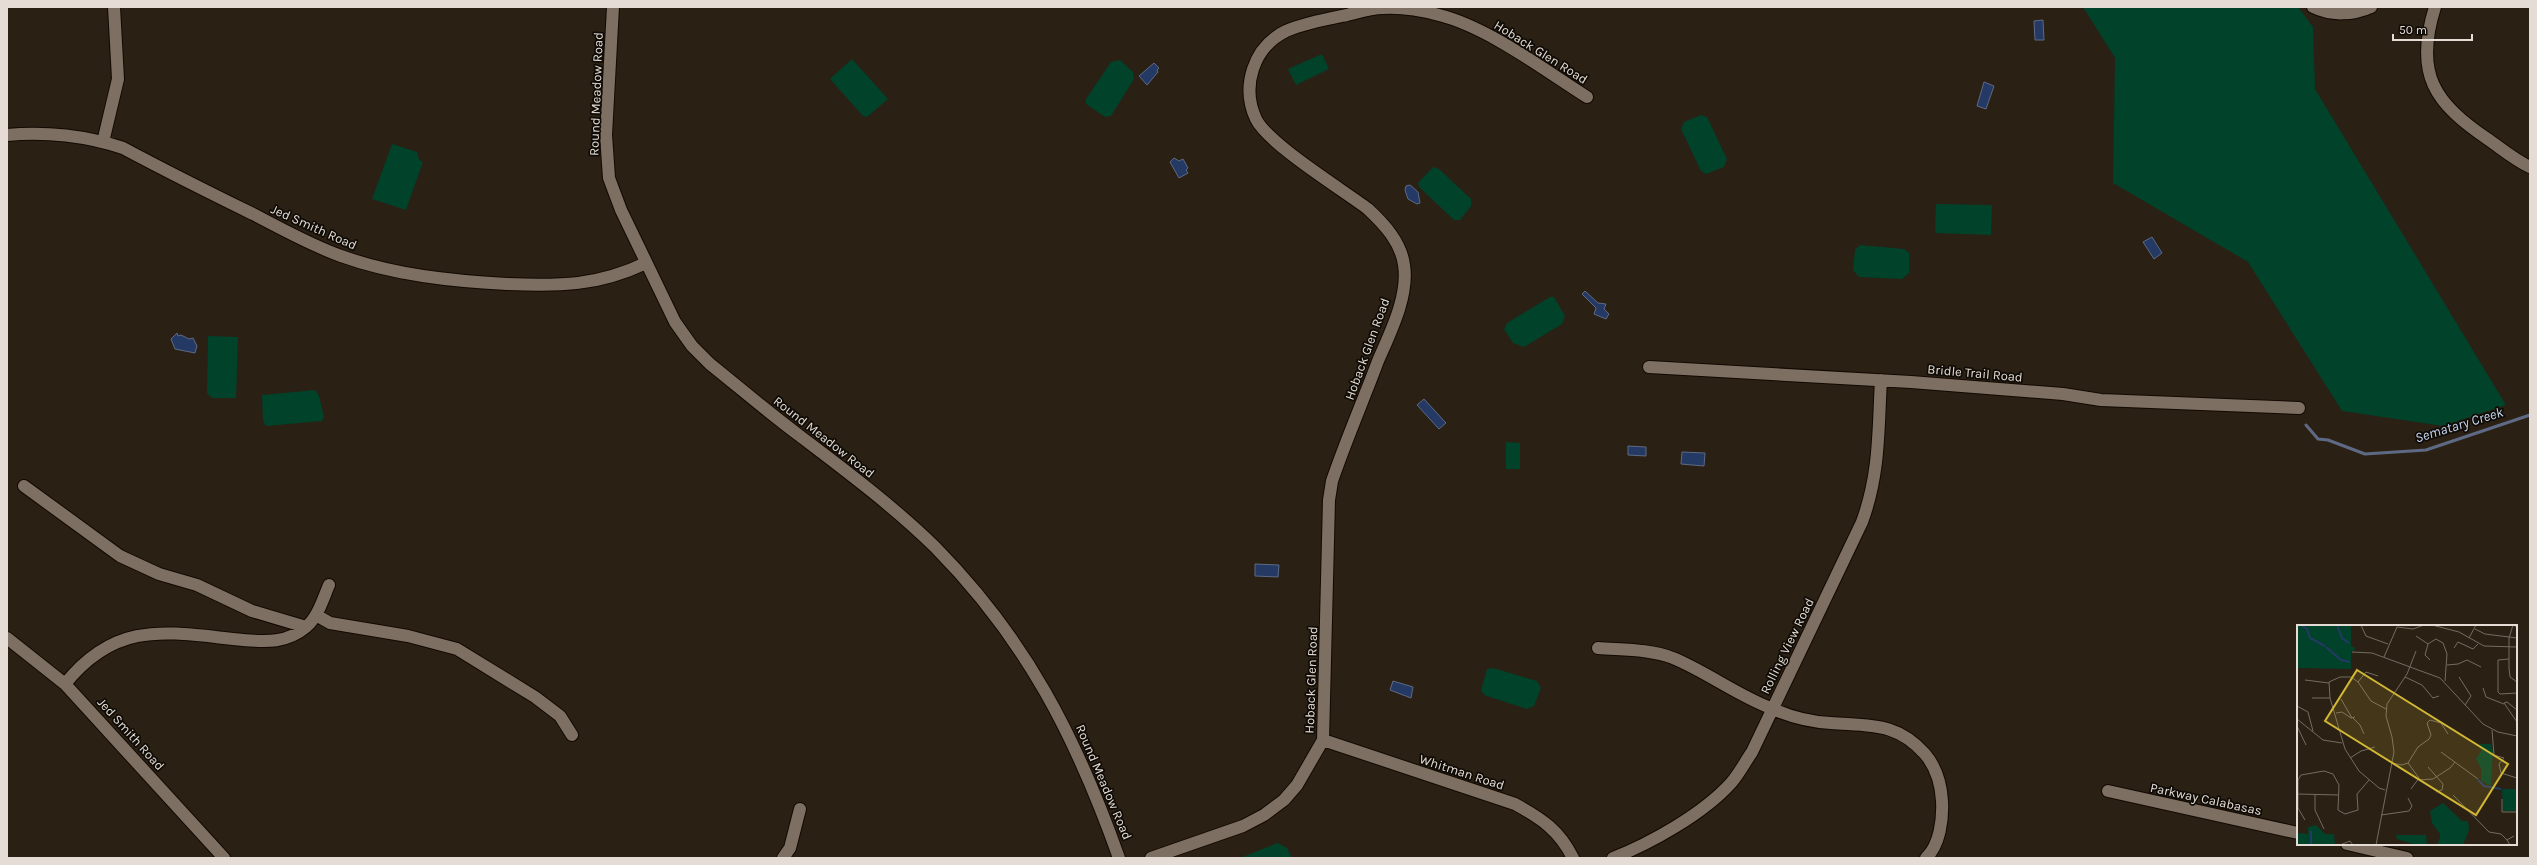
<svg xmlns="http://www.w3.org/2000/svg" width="2537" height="865" viewBox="0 0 2537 865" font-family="Karla,sans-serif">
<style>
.green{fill:#00422a}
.water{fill:#243963;stroke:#5e6a85}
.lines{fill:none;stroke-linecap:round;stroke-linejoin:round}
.stream{stroke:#5e6a85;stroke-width:3}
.minor-casing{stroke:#130902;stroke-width:14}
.minor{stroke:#7d6f61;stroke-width:12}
.labels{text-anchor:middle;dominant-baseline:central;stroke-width:3.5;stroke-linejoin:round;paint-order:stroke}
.street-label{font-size:13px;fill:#e5ddd5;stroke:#0f0b06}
.water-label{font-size:14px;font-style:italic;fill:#c6d6f2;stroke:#0f0b06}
.inset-river{fill:none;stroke:#243963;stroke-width:2}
.inset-road{fill:none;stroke:#756c61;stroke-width:1}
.view{fill:#d2b735;fill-opacity:0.15;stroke:#d2b735;stroke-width:2}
.inset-edge{fill:none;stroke:#e5ddd5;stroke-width:2}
</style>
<rect width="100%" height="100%" fill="#2b2014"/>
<!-- green -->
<path class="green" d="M2083,7h215l15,20 2,62 191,316 -63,21 -101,-15 -94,-149 -135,-79 2,-125z
M1322,54l7,15 -33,16 -8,-16z
M852,59l36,40 -21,18 -4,-1 -33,-37z
M1120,60l13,12 1,7 -23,37 -6,1 -19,-13v-5l25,-37z
M1701,115l6,2 20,42 -3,8 -18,7 -5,-3 -20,-42 3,-7z
M392,144l25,8 2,8 4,2 -17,48 -34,-11z
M1433,167l6,2 32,30v7l-11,14h-6l-35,-33 -1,-4z
M1936,204l56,1 -1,30 -56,-2z
M1860,245l44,4 5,4v20l-7,6 -43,-2 -6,-7 2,-20z
M1550,297h4l11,19 -3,8 -38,23 -11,-4 -9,-14 3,-6z
M208,336l30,1 -2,61h-24l-5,-5z
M315,390l4,6 5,21 -2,4 -56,5 -3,-6 -1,-25z
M1506,442l14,1v26h-14z
M1493,668l44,13 4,7 -7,18 -7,3 -43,-14 -3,-5 6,-21z
M1278,843l9,5 5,10h-52z"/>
<!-- water -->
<path class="water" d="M2043,20l1,20h-9l-1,-19z
M1154,63l5,5 -2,2 1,2 -11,13 -8,-9z
M1984,82l10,4 -8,23 -9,-3z
M1174,158l5,3 4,-2 5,9 -2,2 2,3 -9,5 -9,-16z
M1410,185l8,7 2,11 -3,1 -9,-5 -3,-9 1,-4z
M2152,237l10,16 -8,6 -11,-17z
M1585,291l13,12 8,1 -2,5 5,5 -3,5 -12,-5 2,-6 -14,-14z
M177,333l1,3 3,-1 8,4 4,-1 4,8 -2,7 -20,-4 -4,-10z
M1424,399l22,24 -7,6 -22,-24z
M1628,446l18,1v9l-18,-1z
M1682,452l23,1 -1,13 -23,-2z
M1255,564l24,1 -1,12 -23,-1z
M1393,681l20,6 -2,11 -21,-8z"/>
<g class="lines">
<!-- stream -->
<path class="stream" d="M2306,425l12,14 10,1 37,14 61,-4 104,-35"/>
<!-- minor casing -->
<g class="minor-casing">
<path id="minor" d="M613,7l-7,128 3,43 12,32 54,112 17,24 18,18c30,24 59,49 90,72 46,35 93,70 135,111 91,92 141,190 184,311
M2313,7c18,9 40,8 58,0
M2435,7c-21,67 -1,96 54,133 13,9 26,20 41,27
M7,135c38,-4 80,1 116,13 43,23 87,45 130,66 29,15 57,31 88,42 53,19 110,25 166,28 53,2 91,2 139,-21
M103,142l15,-63 -4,-72
M1649,367l262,15 152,12 38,6 198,8
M24,486l96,70 39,18 38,11 55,26 54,16
M316,615l14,8 78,13 49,13 78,48 25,19 12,19
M7,638l58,46 159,174
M1598,648c25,2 51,1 75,10 34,14 65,38 100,51 18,8 38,13 58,14 39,3 66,-1 94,31 11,13 16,30 17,47 1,18 -2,44 -16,57
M65,684c53,-66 105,-51 178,-44 24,2 44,3 63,-13 12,-10 17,-28 23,-42
M1323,740l192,64c27,15 44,26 58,54
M2108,791l190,42
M2347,844l60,14
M783,858l7,-10 10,-39
M1151,858l92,-32 21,-11 20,-15 13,-15 26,-45 6,-240 3,-19c14,-41 31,-80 46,-120 12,-28 31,-65 26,-96 -3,-23 -20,-41 -36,-56 -25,-19 -100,-65 -112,-90 -15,-32 -3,-72 30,-88 19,-8 41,-12 61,-16 12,-3 24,-7 36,-7 19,-1 38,2 56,7 49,12 105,55 148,82
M1613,858c38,-15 90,-44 118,-75 8,-9 14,-21 21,-31l110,-230c18,-49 16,-91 19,-142"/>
</g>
<!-- minor -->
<use href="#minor" class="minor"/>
</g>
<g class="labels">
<!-- street labels -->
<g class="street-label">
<text transform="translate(1541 52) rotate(32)">Hoback Glen Road</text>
<text transform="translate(596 94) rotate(-88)">Round Meadow Road</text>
<text transform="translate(314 227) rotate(24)">Jed Smith Road</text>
<text transform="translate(1367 349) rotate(-70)">Hoback Glen Road</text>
<text transform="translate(1975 373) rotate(5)">Bridle Trail Road</text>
<text transform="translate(824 437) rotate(38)">Round Meadow Road</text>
<text transform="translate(1787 646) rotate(-64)">Rolling View Road</text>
<text transform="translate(1311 680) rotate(-88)">Hoback Glen Road</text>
<text transform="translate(131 734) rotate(48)">Jed Smith Road</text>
<text transform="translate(1462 772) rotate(18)">Whitman Road</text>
<text transform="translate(1104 782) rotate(67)">Round Meadow Road</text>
<text transform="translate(2206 799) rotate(12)">Parkway Calabasas</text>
</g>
<!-- water labels -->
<g class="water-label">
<text transform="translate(2459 425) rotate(-17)">Sematary Creek</text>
</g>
</g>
<!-- overview -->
<g transform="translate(2297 625)">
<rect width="220" height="220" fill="#2b2014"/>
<path d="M0,0h54v21l4,2 -1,3h-3v18l-54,-1zM183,119h11l2,8 -2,34 -10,-5v-13l-5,-9 5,-8zM205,164h15v22h-14zM146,178l19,18h6l1,9 -6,15h-27l4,-6v-5l-8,-11 -2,-12zM19,200l9,9h9l1,11h-38v-12l11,1v-7zM99,210h30l1,10h-11l-19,-6z" fill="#00422a"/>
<path class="inset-river" d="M4,0l6,4 3,9 15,8M40,0l5,13 7,5M29,22l15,13 9,2M181,155l6,6 17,3M14,206v14"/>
<path class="inset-road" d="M64,0l5,11 22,8M135,0l27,7 25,14 33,1M220,2l-4,-2 -4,13v30l1,9 7,5M178,4l10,5 32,4M119,11l12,8 8,-5 7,4 4,11 -2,27M172,13l7,-13M131,19l-3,11 5,5M157,23l4,-6 15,7 5,-5M55,27l20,1 68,25 43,46 15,8 19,4M87,32l13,-30 16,2 11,-4M212,34l-11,1v32l2,2 17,-1M150,40l11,-1 9,-4 14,7M108,52l17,8 11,13 6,-2M162,52l12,19 -6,9M8,55l24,3M61,57l8,-10 12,4M186,63l3,9 18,7M15,73h18M44,74l11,19M0,81l11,6 5,19M220,85l-10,-8 -3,1 13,19M39,88l6,-1 9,6 4,-1M56,93l7,7 4,9M0,94l26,21 19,3M0,101l9,19M195,105l2,25 10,3M144,127l37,27M53,133l11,-7 14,-4M207,133l-5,6 2,9 16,5M95,138l10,2 6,-2 10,-16 11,-8 2,-4 -4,-12 3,-3 11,3 7,11M111,138l11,15 -8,11M131,142l15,17 -1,6 -6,2M122,155l14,-1 17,-11 5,-6M88,165l-6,-2 -20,-17 -14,-22 -15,-51 -1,-16 11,-5h11l7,5 13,19 15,8M1,169l41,1M18,170v15l9,19M156,170l36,37 12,2 6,6M205,174v13h15M84,190l28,-4 3,-5 -4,-8M8,195l-7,-12v-28l3,-5 23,-4 9,3 6,11 -1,25 7,4 13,-4 -1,-16 12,-14M43,220l10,-4 3,4M79,220l18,-93 -2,-15 -6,-21 1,-12 20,-30 9,-23M213,220l-3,-5 7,-4"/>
<path class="view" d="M60,45l151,94 -32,51 -151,-94z"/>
<rect width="220" height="220" class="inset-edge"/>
</g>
<!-- border -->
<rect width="2537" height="865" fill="none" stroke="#e5ddd5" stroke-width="16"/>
<!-- scale -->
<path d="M2393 34v6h79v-6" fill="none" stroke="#e5ddd5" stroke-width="2"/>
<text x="2399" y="34" font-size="12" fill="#e5ddd5" stroke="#0f0b06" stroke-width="3" paint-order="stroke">50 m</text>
</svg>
